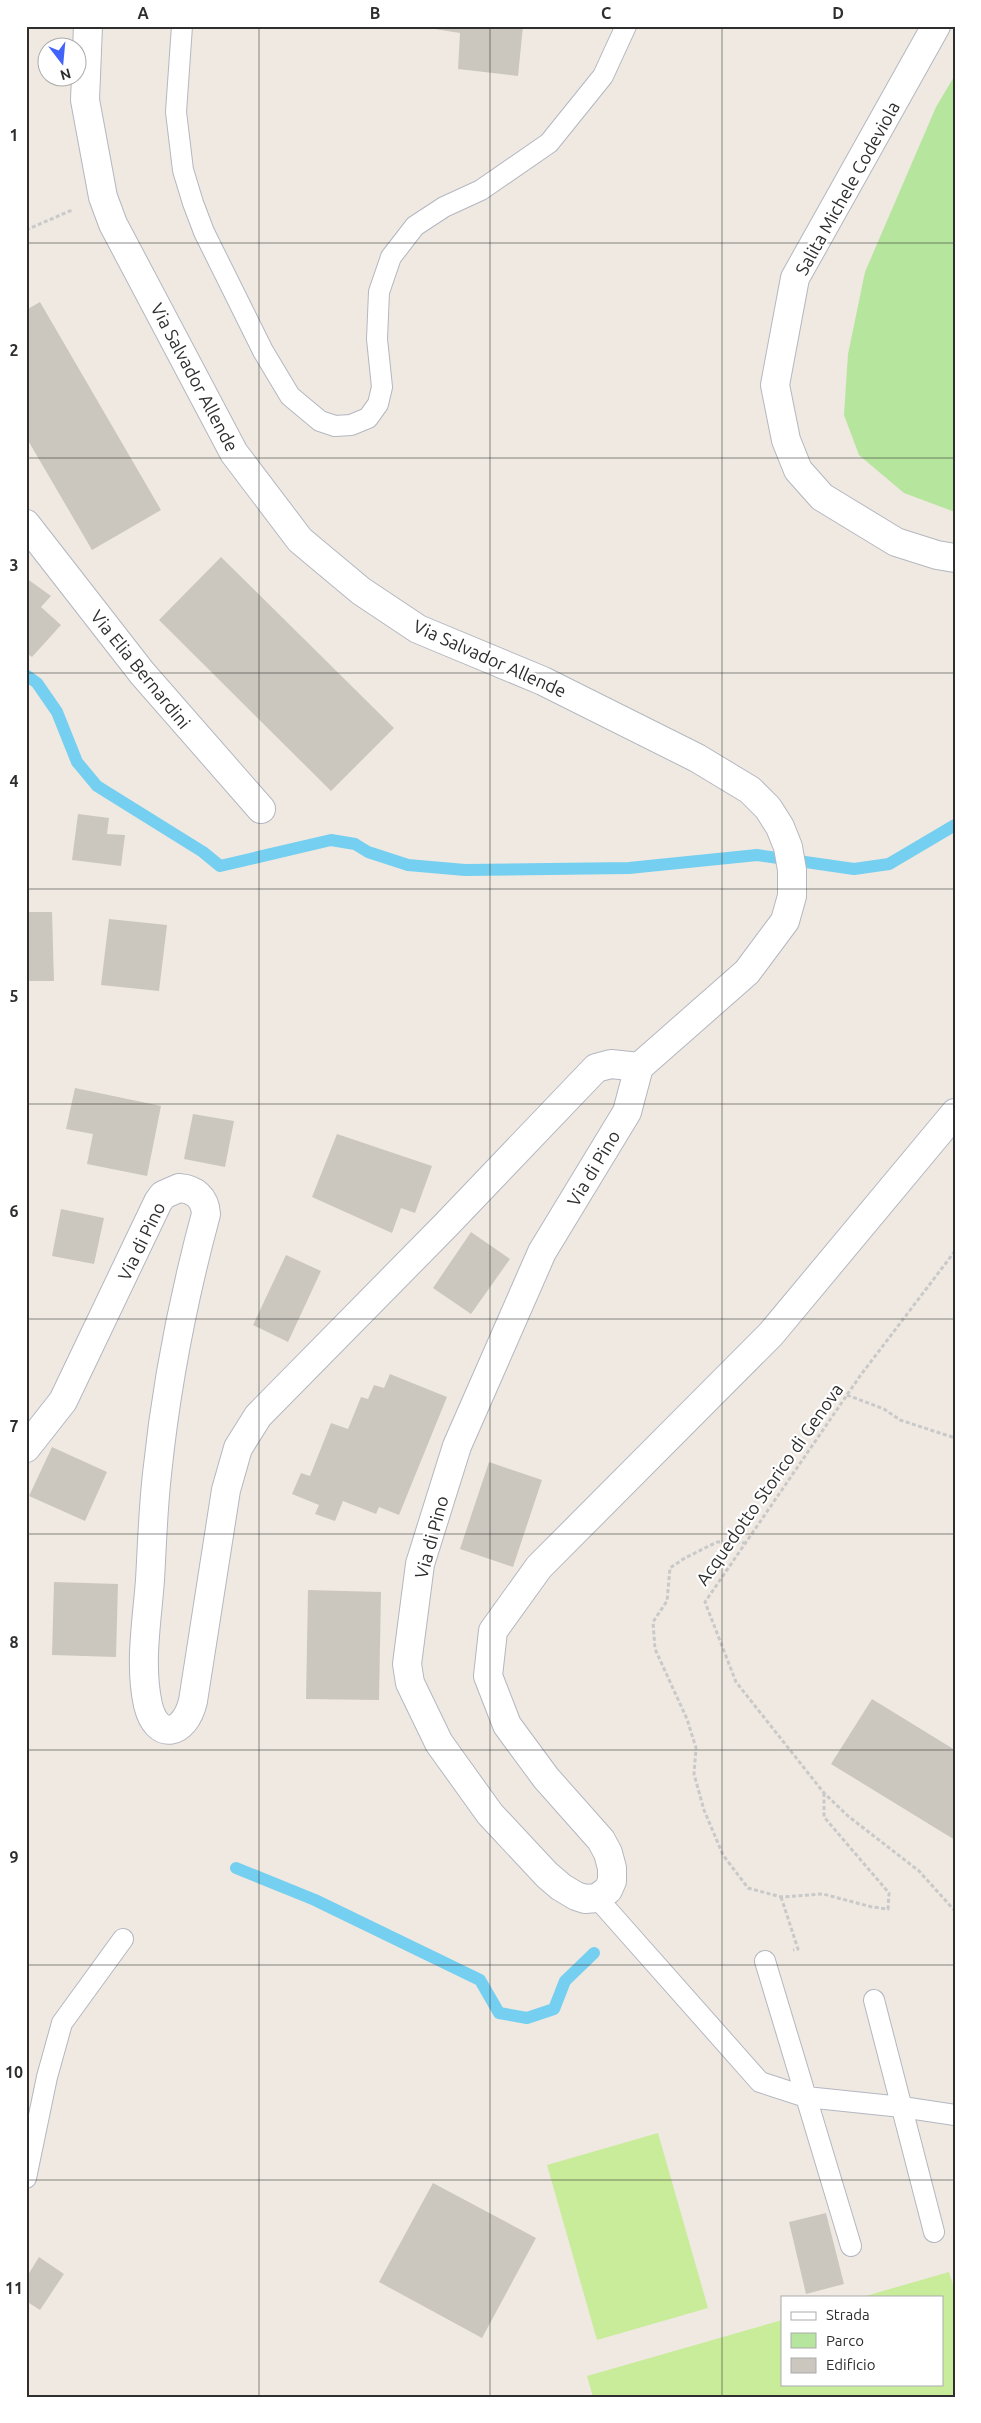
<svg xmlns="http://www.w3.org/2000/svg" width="981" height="2423" viewBox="0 0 981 2423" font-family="Ubuntu,sans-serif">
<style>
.green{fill:#b6e59e}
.pitch{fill:#c9ec9a}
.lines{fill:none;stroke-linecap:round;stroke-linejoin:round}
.stream{stroke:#75cff0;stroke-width:12}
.building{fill:#cbc7bf}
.lane-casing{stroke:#b4b7c1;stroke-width:22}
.street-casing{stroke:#b4b7c1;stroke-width:30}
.secondary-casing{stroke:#b4b7c1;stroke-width:30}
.path{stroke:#c9c9c9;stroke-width:3;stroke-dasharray:4 2.5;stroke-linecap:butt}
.lane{stroke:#fff;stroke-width:20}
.street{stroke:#fff;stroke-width:28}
.secondary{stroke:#fff;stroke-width:28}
.grid{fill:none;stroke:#2e2e2e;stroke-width:1;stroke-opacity:0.55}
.labels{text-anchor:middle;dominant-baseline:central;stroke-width:4.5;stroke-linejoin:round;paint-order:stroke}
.street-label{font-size:18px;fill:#2e2e2e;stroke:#fff}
.neatline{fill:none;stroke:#2e2e2e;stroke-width:2}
.grid-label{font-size:16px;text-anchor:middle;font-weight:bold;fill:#2e2e2e}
</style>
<rect width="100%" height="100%" fill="#efe9e1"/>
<!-- green -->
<path class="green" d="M955,75v437l-51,-19 -45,-38 -15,-40 4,-61 17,-82 71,-165z"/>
<!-- pitch -->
<path class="pitch" d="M658,2133l50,175 -111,32 -50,-175z
M949,2272l6,19v106h-362l-6,-21 195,-56v64h160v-87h-80z"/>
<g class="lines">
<!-- stream -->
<path class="stream" d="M26,675l11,8 20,29 20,50 20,24 106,66 17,14 111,-26 24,4 13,8 40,13 57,5 164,-2 128,-13 97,14 35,-5 66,-39
M236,1868l79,32 165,80 19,33 28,5 27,-9 11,-28 29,-28"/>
</g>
<!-- building -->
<path class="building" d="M416,26h107l-5,50 -60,-7 2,-36z
M40,302l121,208 -69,40 -66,-113v-127z
M221,557l173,171 -63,63 -172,-171z
M26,578l25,18 -10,11 20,18 -29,32 -6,-4z
M78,814l31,4 -2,16 18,1 -4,31 -49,-6z
M26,912h26l2,69h-28z
M109,919l58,6 -8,66 -58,-6z
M75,1088l86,18 -14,70 -60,-12 6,-30 -27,-5z
M193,1114l41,7 -9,46 -41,-8z
M337,1134l95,32 -17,47 -14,-5 -9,25 -80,-36z
M61,1209l43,9 -10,46 -42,-8z
M471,1232l39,27 -39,55 -38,-26z
M286,1255l35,16 -33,71 -35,-17z
M390,1374l57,23 -48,118 -20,-8 -3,7 -33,-13 -8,20 -20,-7 4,-9 -27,-11 9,-21 9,3 21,-53 17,6 13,-32 7,2 6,-14 10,3z
M52,1447l55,25 -22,49 -56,-25z
M489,1462l53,18 -29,87 -53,-18z
M54,1582l64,2 -2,73 -64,-2z
M308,1590l73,2 -2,108 -73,-1z
M872,1699l83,51v90l-124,-76z
M433,2183l103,55 -54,100 -103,-56z
M826,2213l18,71 -38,10 -17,-72z
M39,2257l25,17 -24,36 -14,-9v-23z"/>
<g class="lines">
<!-- lane casing -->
<g class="lane-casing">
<path id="lane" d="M182,26l-6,86 7,58 10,33 11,29 59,119 27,45 30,25 15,5 16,-1 17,-7 10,-14 4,-17 -5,-48 2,-47 12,-35 24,-31 29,-19 37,-17 68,-47 54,-67 23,-50
M597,1898l163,184 46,15 96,10 53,8
M765,1961l86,285
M874,2000l60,232
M26,2178l21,-101 15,-54 61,-84"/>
</g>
<!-- street casing -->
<g class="street-casing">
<path id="street" d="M936,26l-141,252 -20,107 11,55 12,30 24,27 74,45 41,13 18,3
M26,524l116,149 119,136
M26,1448l37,-47 95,-199 5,-7 16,-7c16,1 26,10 27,26 -23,85 -40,173 -49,260 -4,35 -5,71 -7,106 -3,41 -11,84 -2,125 9,37 37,30 45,-4l33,-211 12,-42 20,-32 188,-191 150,-157 15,-4 28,3"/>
</g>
<!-- secondary casing -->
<g class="secondary-casing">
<path id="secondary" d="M88,26l-3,74 18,97 10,27 121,229 66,87 61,51 57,38 125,52 154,77 53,32 18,18 12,19 8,20 4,23v26l-7,25 -38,51 -108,95 -12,45 -85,140 -85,194 -37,118 -13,100 3,19 29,60 51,71 57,61 14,12 15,9 9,3 12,-1 11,-8 4,-9v-13l-4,-15 -7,-13 -55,-62 -39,-53 -19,-49 5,-45 46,-64 232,-233 184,-221"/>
</g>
<!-- path -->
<path class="path" d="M26,230l46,-20
M955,1251l-95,125 -155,226 31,80 88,111 24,23 71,55 36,40
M847,1395l37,14 16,11 55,18
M746,1543l-29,-1 -32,16 -15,10 -3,33 -14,21 2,27 32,70 9,29 -2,26 10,36 19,45 25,33 33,9 42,-3 49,13 16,2 1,-16 -65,-76v-23
M781,1897l17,52 -5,1"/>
<!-- lane -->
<use href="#lane" class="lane"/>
<!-- street -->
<use href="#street" class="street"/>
<!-- secondary -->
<use href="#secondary" class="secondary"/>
</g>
<!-- grid -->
<path class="grid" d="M259,26v2371M490,26v2371M722,26v2371M26,243h929M26,458h929M26,673h929M26,889h929M26,1104h929M26,1319h929M26,1534h929M26,1750h929M26,1965h929M26,2180h929"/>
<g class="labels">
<!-- street labels -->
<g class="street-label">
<text transform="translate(847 188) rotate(-61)">Salita Michele Codeviola</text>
<text transform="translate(195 377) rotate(62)">Via Salvador Allende</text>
<text transform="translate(490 658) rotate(24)">Via Salvador Allende</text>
<text transform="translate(141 669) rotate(51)">Via Elia Bernardini</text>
<text transform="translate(593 1168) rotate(-59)">Via di Pino</text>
<text transform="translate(141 1241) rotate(-64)">Via di Pino</text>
<text transform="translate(769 1484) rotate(-55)">Acquedotto Storico di Genova</text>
<text transform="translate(431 1537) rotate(-75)">Via di Pino</text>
</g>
</g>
<!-- border -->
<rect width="981" height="2423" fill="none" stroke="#ffffff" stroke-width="55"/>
<!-- legend -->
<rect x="781" y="2296" width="162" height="90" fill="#ffffff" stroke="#ababab"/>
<rect x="791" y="2312" width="25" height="8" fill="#ffffff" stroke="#ababab"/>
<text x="826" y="2320" font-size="15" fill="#2e2e2e">Strada</text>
<rect x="791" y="2333" width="25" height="15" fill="#b6e59e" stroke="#ababab"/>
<text x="826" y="2346" font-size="15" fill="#2e2e2e">Parco</text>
<rect x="791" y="2358" width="25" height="15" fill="#cbc7bf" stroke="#ababab"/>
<text x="826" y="2370" font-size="15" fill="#2e2e2e">Edificio</text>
<!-- north arrow -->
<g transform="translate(62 62) rotate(164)"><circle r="24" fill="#ffffff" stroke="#ababab"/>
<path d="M0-4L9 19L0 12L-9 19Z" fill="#4264fb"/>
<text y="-8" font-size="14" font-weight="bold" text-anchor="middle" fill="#2e2e2e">N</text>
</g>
<rect x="28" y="28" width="926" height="2368" class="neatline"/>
<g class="grid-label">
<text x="143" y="19">A</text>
<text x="375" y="19">B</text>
<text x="606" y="19">C</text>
<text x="838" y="19">D</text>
<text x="14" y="141">1</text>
<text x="14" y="356">2</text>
<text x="14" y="571">3</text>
<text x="14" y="787">4</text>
<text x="14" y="1002">5</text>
<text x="14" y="1217">6</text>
<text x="14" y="1432">7</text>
<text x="14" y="1648">8</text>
<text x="14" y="1863">9</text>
<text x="14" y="2078">10</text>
<text x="14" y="2294">11</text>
</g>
</svg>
